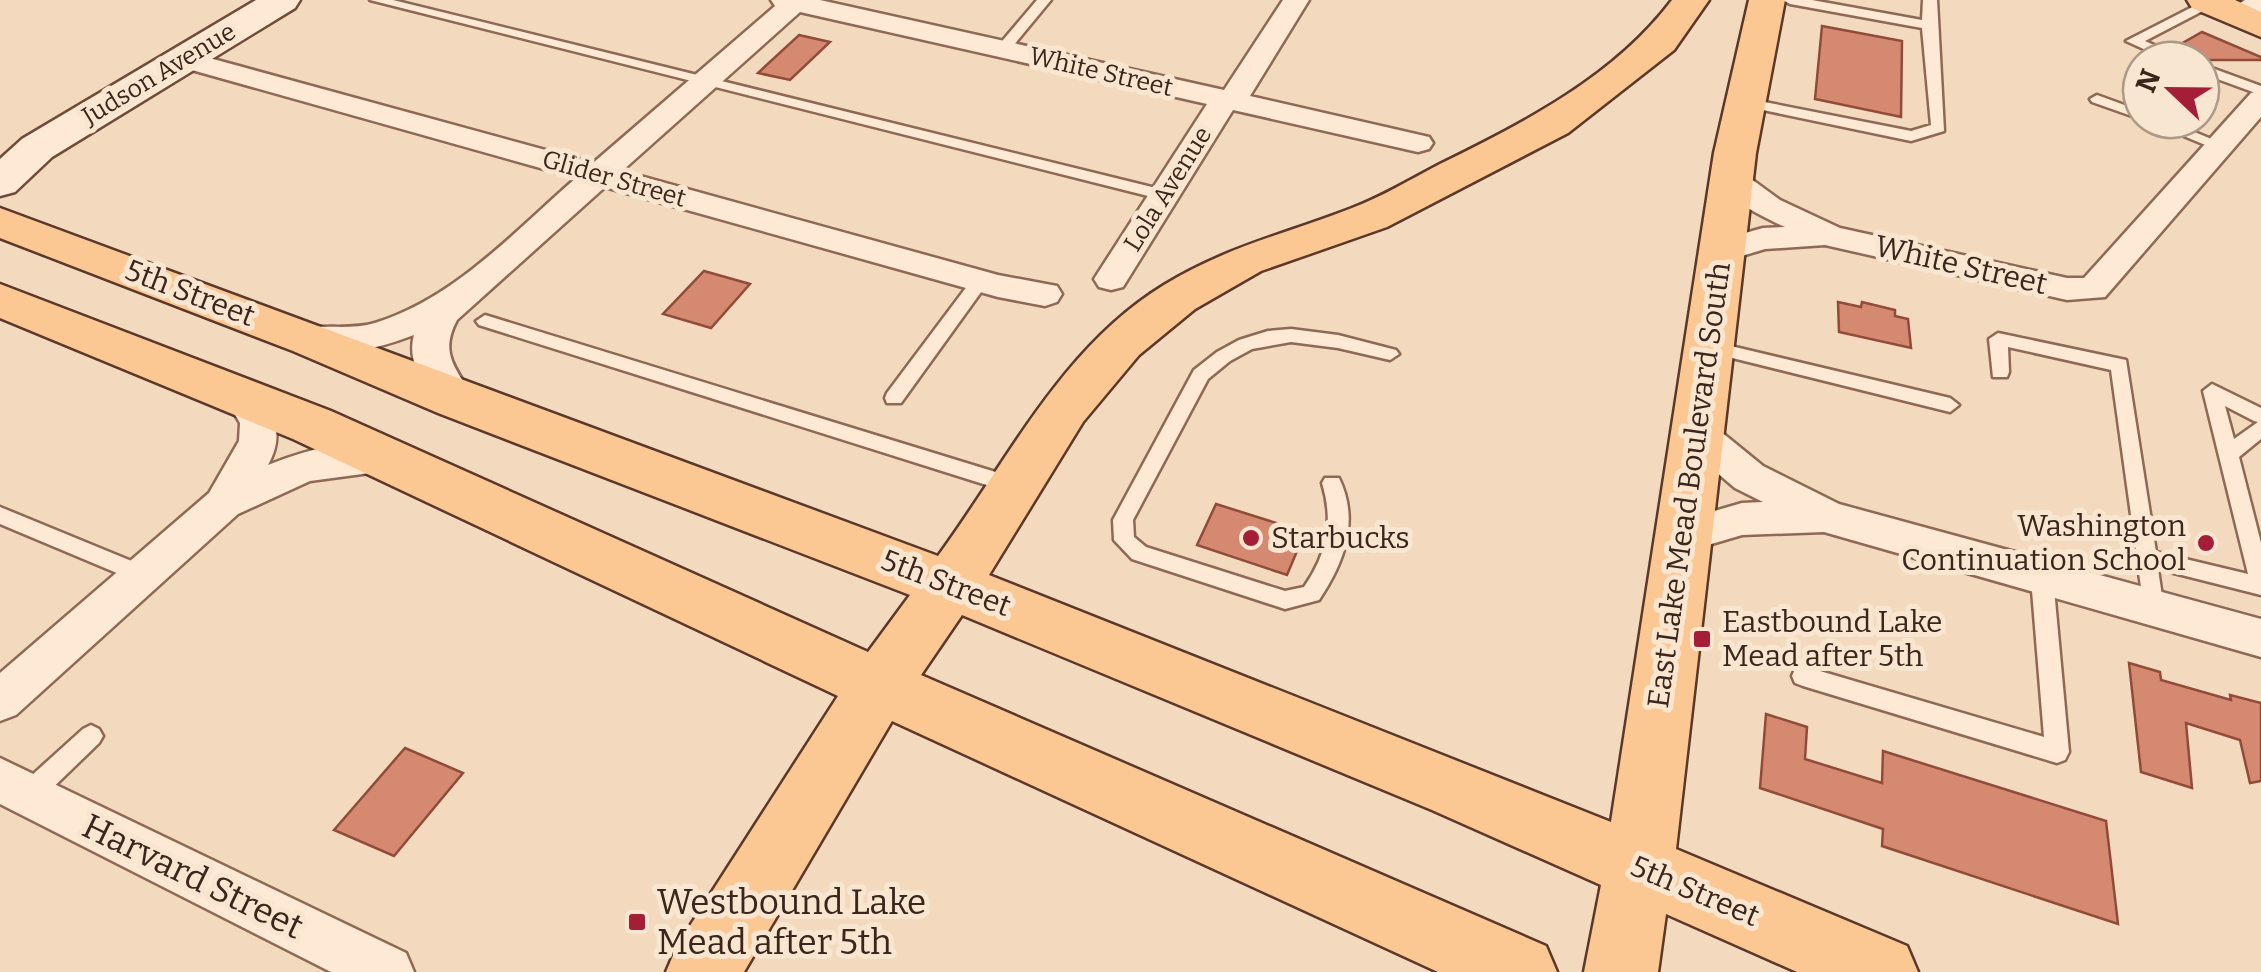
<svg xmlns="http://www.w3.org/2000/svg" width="2261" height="972" viewBox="0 0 2261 972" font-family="Bitter,serif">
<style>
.building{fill:#d58971;stroke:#904c38;stroke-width:2.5}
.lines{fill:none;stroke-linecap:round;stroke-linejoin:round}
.lane-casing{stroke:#8e6955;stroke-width:5}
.street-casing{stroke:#8e6955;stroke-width:5}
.secondary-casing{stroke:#704b39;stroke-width:5}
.primary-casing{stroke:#5b382a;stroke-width:5}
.lane{fill:#fde9d4;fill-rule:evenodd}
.street{fill:#fde9d4;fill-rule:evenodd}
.secondary{fill:#fde9d4;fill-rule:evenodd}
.primary{fill:#fbc893;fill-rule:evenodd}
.poi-dot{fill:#a41e37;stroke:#f9e6d0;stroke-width:4}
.labels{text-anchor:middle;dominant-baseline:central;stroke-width:10;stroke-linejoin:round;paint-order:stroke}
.far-street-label{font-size:25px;fill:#3c251b;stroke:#f9e6d0}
.street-label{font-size:30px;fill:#3c251b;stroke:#f9e6d0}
.poi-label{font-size:30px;fill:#3c251b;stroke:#f9e6d0;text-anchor:start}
.near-street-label{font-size:35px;fill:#3c251b;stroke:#f9e6d0}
.near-poi-label{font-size:35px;fill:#3c251b;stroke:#f9e6d0;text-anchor:start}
</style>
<rect width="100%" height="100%" fill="#f3dabf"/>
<!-- building -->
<path class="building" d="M1822,26l80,15 -1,76 -86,-18z
M2202,32l59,25v3h-70l-19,-11z
M799,35l31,7 -40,38 -32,-7z
M704,271l46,13 -39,44 -48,-14z
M1838,302l23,5 1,-5 33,8v6l13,3 3,29 -72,-16z
M1216,504l89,28 -18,43 -90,-30z
M2129,663l31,9 1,8 70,20 -1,-5 31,8v78l-11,2 -10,-43 -54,-17 6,65 -51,-16z
M1766,714l41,13 -2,32 77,24 1,-32 223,70 12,103 -236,-78 1,-17 -123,-41z
M405,748l58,25 -69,83 -60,-26z"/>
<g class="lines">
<!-- lane casing -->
<g class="lane-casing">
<path id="lane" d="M370,0h23l771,190 8,5 -8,5z
M1037,0h14l-43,52h-10v-6z
M1783,0h29l110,20 1,-20h14l7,131 -33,10 -172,-36v-6l5,-1 167,33 20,-6 -9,-97 -132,-24z
M2206,0l12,3 -73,38 43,19h-20l-42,-19z
M2201,64l60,22v9l-60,-22z
M2097,95l44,16 2,9 -51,-18 -2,-3z
M2145,120h21l62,26 -8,5 -5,-2z
M980,275l9,6 -88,122h-14l-2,-5 2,-5 87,-116z
M485,315l530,163 7,3 3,5 -3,5 -7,3 -536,-169 -3,-4z
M1291,329l47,6 58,15 3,4 -9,6 -52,-12 -47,-6 -39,7 -22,12 -22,18 -75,141 1,17 12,10 139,44 19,-4c23,-33 30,-65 18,-104l3,-5h14c21,43 5,85 -20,122l-34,9 -153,-50 -18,-19 -1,-20 81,-150 23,-18 22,-12 29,-9z
M1998,333l128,27 30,192 92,22 -45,-183 9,-7 49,24v31l-22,18 22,86v52l-103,-26 6,41 -3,6 -8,3 -8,-3 -34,-246 -103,-23 1,25 -2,5h-14l-4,-38zM2225,406l29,15 4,1 -24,17z
M1710,341l240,57 9,7 -9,7 -246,-61 -3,-4z
M0,507l151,62 3,6 -3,6 -8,3 -143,-60z
M2042,569l8,3 3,6 16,174 -4,8 -8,3 -254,-77 -8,-3 -3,-7 3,-7 8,-3 241,71 -13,-159 3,-6z
M91,725l8,4 4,7 -4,7 -61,59 -9,3 -9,-3 -3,-8 3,-8 63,-57z"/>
</g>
<!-- street casing -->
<g class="street-casing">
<path id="street" d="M771,0h49l404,90 59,-90h26l-59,96 179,41 4,6 -4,6 -11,3 -185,-42 -110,177 -12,3 -12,-3 -5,-8 113,-175 -407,-92 -178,159 376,104 59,11 5,8 -5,8 -12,4 -47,-9 -393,-110 -148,133c-19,35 1,50 18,80l-6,10 -13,4 -13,-4c-17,-23 -37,-46 -29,-75 -37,14 -77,24 -117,13l-5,-9 5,-9c25,-7 52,1 78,-7 80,-25 139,-91 201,-145l-402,-113 -4,-6 4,-6 10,-2 409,112 182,-157z
M2245,0h16v13l-25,9 -10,-2 -4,-6z
M2261,90v27l-156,180 -38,3 -242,-55 -60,4 -43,13 -12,-3 -5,-8 5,-8 53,-15 22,-1c-24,-11 -53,-25 -69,-47l5,-7h22l37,27 60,28 227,50h17l167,-185z
M244,384l13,4c17,28 28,46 11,77 41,-16 89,-30 132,-16l6,10 -6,10 -90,12 -72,33 -222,201 -16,6v-48l209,-180 30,-52 1,-18 -15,-25 6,-10z
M1695,418l14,4 54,44 76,38 422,115v38l-437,-125 -82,3 -61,18 -15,-4 -6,-12 6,-12 76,-22 21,-1 -28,-14 -54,-46 -5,-10 5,-10z
M0,758l406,195 8,19h-83l-331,-168z"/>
</g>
<!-- secondary casing -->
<g class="secondary-casing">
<path id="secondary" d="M256,0h44l-5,8 -243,149 -37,35 -15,4v-37l22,-20z"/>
</g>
<!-- primary casing -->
<g class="primary-casing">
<path id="primary" d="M1672,0h37l-35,50 -106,83 -181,94 -126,44 -66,38 -56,46 -56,67 -94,153 622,247 103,-669 35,-153h36l-29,153 -80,696 231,97 11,26h-121l-131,-58 -8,58h-74l17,-87 -169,-75 -470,-195 -41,60 625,271 11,26h-119l-546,-251 -148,251h-78l11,-26 161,-250 -545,-257 -293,-121v-34l331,127 537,241 42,-57 -472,-182 -145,-62 -293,-113v-30l938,348c69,-94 123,-208 226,-271 62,-38 121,-51 188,-77 30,-11 59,-29 88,-44 85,-42 174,-87 232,-164z
M2187,0h48l26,12v25l-69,-29z"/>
</g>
<!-- lane -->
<use href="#lane" class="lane"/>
<!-- street -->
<use href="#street" class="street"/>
<!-- secondary -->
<use href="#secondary" class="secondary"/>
<!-- primary -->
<use href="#primary" class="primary"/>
</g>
<!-- markers -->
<g class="poi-dot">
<circle cx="1251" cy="538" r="10"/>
<circle cx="2206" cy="543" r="10"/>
<rect x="1692" y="629" width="20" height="20" rx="5"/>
<rect x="627" y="912" width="20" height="20" rx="5"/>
</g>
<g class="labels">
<!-- far-street labels -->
<g class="far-street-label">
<text transform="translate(1101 72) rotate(13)">White Street</text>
<text transform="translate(159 74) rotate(-31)">Judson Avenue</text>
<text transform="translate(614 179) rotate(16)">Glider Street</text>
<text transform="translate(1168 189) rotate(-58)">Lola Avenue</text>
</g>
<!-- street labels -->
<g class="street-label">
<text transform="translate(1961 265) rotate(13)">White Street</text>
<text transform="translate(190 293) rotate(21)">5th Street</text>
<text transform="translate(1689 485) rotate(-82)">East Lake Mead Boulevard South</text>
<text transform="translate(946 583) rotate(21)">5th Street</text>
<text transform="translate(1695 891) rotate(23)">5th Street</text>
</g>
<!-- poi labels -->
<g class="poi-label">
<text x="2186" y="526" text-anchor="end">Washington<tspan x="2186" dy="34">Continuation School</tspan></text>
<text x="1271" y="538">Starbucks</text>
<text x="1722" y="622">Eastbound Lake<tspan x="1722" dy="34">Mead after 5th</tspan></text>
</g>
<!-- near-street labels -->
<g class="near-street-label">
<text transform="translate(193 876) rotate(26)">Harvard Street</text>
</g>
<!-- near-poi labels -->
<g class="near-poi-label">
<text x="657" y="902">Westbound Lake<tspan x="657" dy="40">Mead after 5th</tspan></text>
</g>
</g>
<!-- north arrow -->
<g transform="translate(2171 90) rotate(292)"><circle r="48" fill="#f9e6d0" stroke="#ad9988" stroke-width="2.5"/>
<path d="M0-8L18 38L0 25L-18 38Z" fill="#a41e37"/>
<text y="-15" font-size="28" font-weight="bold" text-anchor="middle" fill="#3c251b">N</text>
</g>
</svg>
